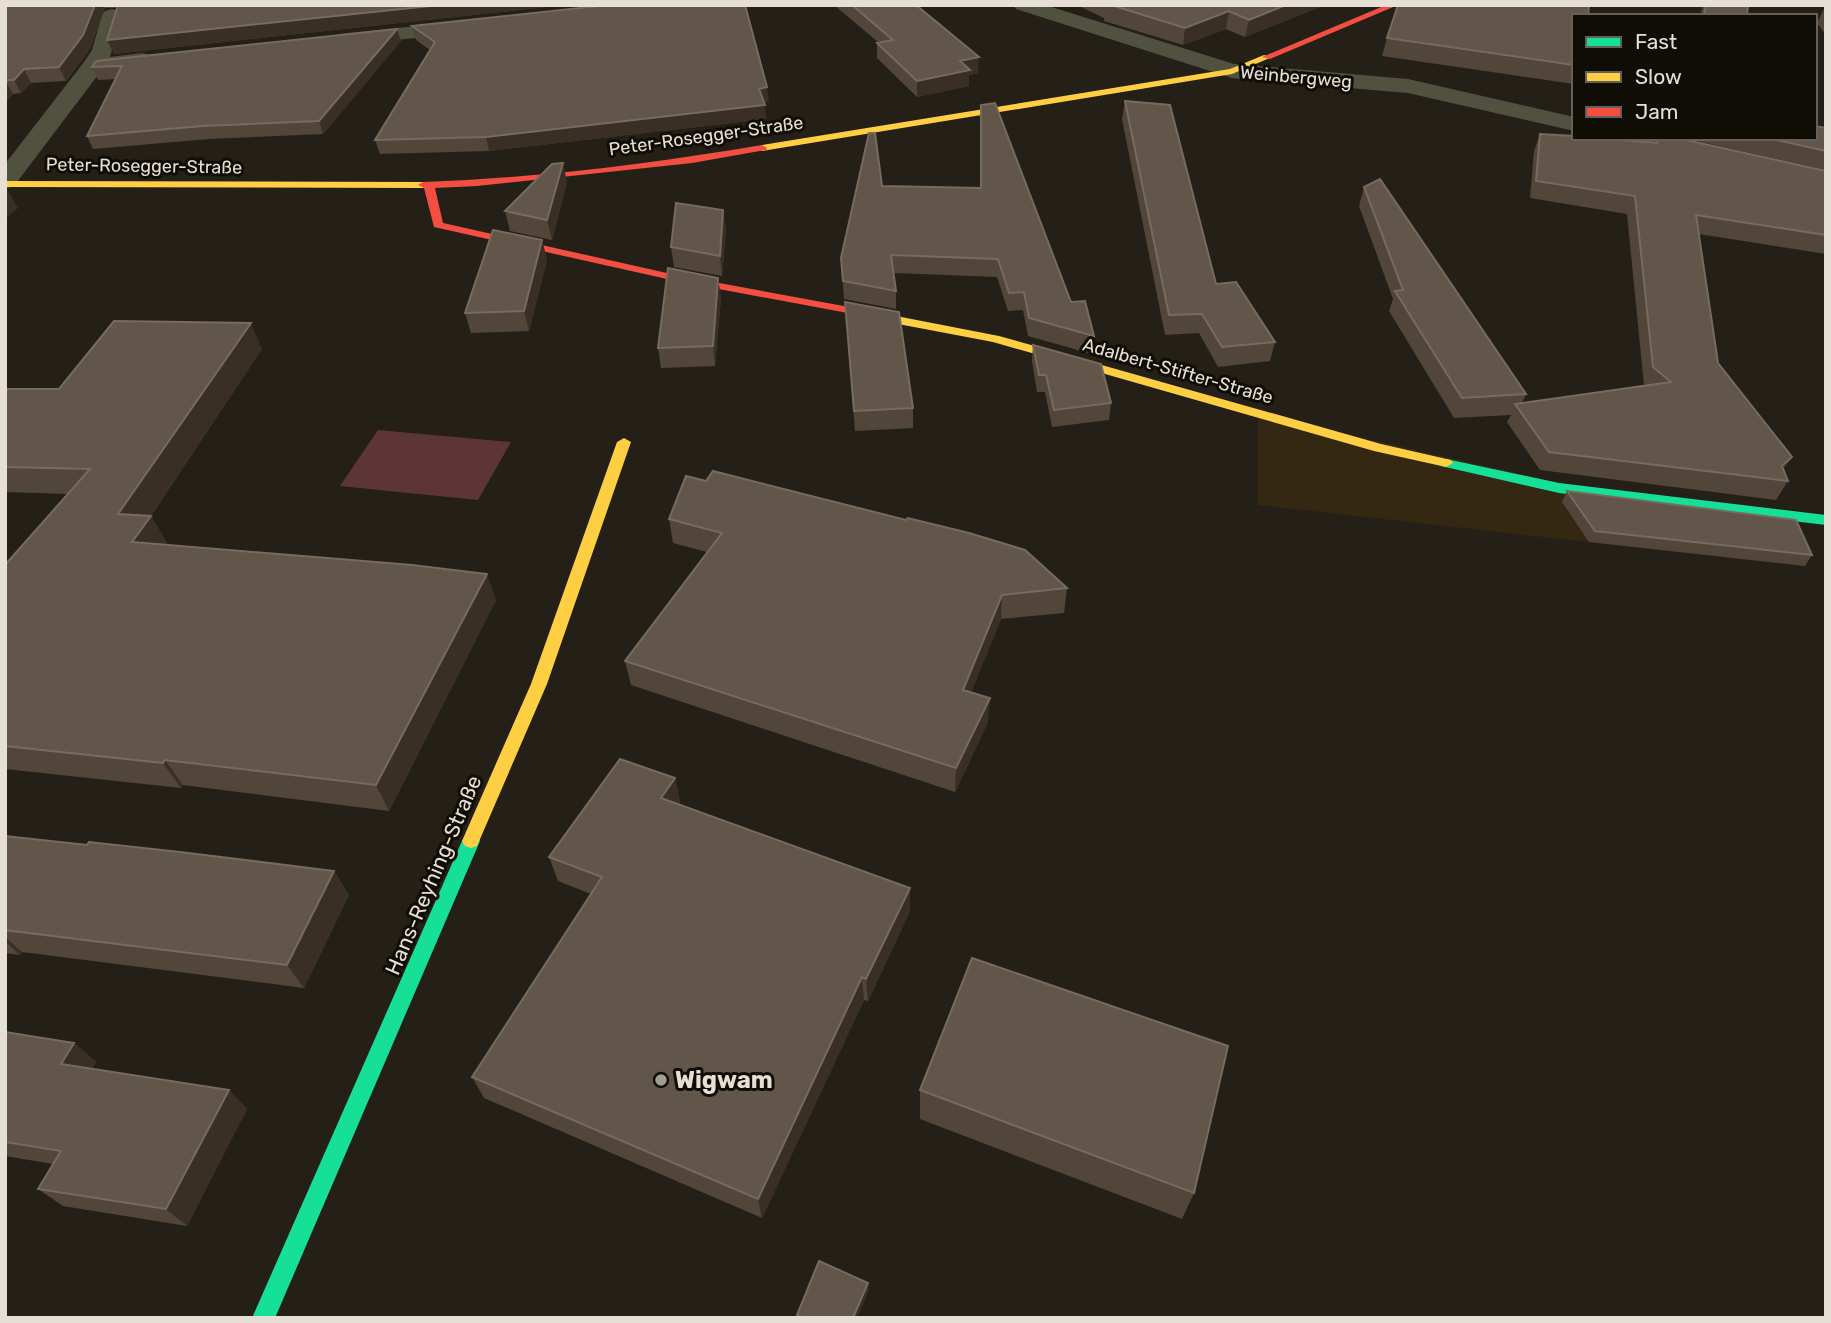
<svg xmlns="http://www.w3.org/2000/svg" width="1831" height="1323" viewBox="0 0 1831 1323" font-family="Rubik,sans-serif">
<style>
.built{fill:#342813}
.green{fill:#5e3536}
.lines{fill:none;stroke-linecap:round;stroke-linejoin:round}
.street{fill:#515140;fill-rule:evenodd}
.fast{fill:#16e098;fill-rule:evenodd}
.slow{fill:#ffcf43;fill-rule:evenodd}
.jam{fill:#f24e42;fill-rule:evenodd}
.wall{fill:#524539}
.shaded-wall{fill:#392f24}
.building{fill:#62554a;stroke:#766b5f;stroke-width:2}
.poi-dot{fill:#a29c92;stroke:#100c06;stroke-width:2.5}
.labels{text-anchor:middle;dominant-baseline:central;stroke-width:6;stroke-linejoin:round;paint-order:stroke}
.far-street-label{font-size:18px;fill:#e5dfd5;stroke:#100c06}
.street-label{font-size:21px;fill:#e5dfd5;stroke:#100c06}
.near-poi-label{font-size:24px;font-weight:bold;fill:#e5dfd5;stroke:#100c06;text-anchor:start}
</style>
<rect width="100%" height="100%" fill="#252017"/>
<!-- built -->
<path class="built" d="M1258,414l534,122 13,30 -547,-61z"/>
<!-- green -->
<path class="green" d="M378,430l132,12h1l-33,58 -138,-14z"/>
<g class="lines">
<!-- street -->
<path class="street" d="M1013,5h32l189,59 174,15 166,38v14l-166,-38 -176,-15 -216,-69z
M112,9l7,2 3,4 -12,42 32,-4 8,2 3,5 -3,5 -49,6 -87,115 -9,3v-25l79,-102 8,-12 10,-35 3,-4z
M466,21l8,1 3,5 -3,5 -126,13 -8,-1 -3,-5 3,-5 8,-1z
M1624,138h44l45,11 3,5 -3,5 -9,2 -77,-18z"/>
<!-- fast -->
<path class="fast" d="M1446,459l113,24 267,32v10l-267,-32 -118,-27 -2,-3 2,-3z
M471,834l6,2 3,5 -205,477h-23l210,-477 3,-5z"/>
<!-- slow -->
<path class="slow" d="M1264,55l8,2 -40,17 -470,77 -5,-3 5,-3 468,-76z
M5,181l418,1 5,3 -5,3 -418,-1z
M860,309l139,27 382,108 70,16 2,3 -7,4 -72,-16 -381,-109 -137,-26v-6z
M624,438l7,4 -84,242 -70,162 -6,2 -6,-2 -3,-5 69,-157 86,-242z"/>
<!-- jam -->
<path class="jam" d="M1386,5h12l-128,54 -8,-2z
M762,145l5,3 -1,2 -74,13 -215,23 -42,2 8,35 233,52 184,34 4,1v6l-188,-35 -242,-54 -10,-39 -6,-3 5,-3c113,-4 227,-18 339,-37z"/>
</g>
<!-- wall -->
<path class="wall" d="M5,5h561l-452,49 3,-46h-12l-15,41 -24,32 -35,2 -10,10 -8,1 -8,8z
M834,5h82l62,68 -9,2v11l-52,11 -40,-39v-15l1,-1z
M1077,5h248l-80,32 -19,-8 -43,16 -79,-24v-3z
M1703,5h45l-1,11h-47z
M1825,7h1v28l-9,-12z
M1574,16v68l-192,-28 5,-18z
M412,26l357,75 -5,1 2,17 -277,32 -109,3 -5,-14 55,-90 -14,-10z
M397,29l4,12 -78,93 -114,5 -116,10 -6,-13 29,-57 -18,1 -6,-13z
M1125,101l91,183 59,58 -5,19 -52,6 -19,-34 -34,2 -43,-216z
M981,105l90,197 23,34 -2,18 -64,-18 -5,-26 -15,1 -11,-34 -103,-4 2,18v18l-52,-10 -3,-41 41,-72 98,2z
M1826,128v42l-143,-32h132z
M1540,134l114,8 2,-4h21l149,33v83l-127,-20 19,129 65,107 5,11 -12,19 -236,-30 -33,-48 4,-7 -57,3 -65,-107 4,-12 -34,-93 5,-19 162,207 -4,9 122,-18 -17,-171 -97,-16 4,-47z
M567,182l-15,58 -42,-9 -5,-20z
M723,210l3,19 -4,47 -48,-9 -3,-20z
M542,240l5,20 -18,71 -58,2 -6,-20z
M721,297l-6,69 -54,2 -3,-20z
M845,302l68,106v20l-58,3z
M1033,345l78,58 -2,17 -57,7 -7,-35h-8l-5,-31z
M262,349l-111,167 16,27 -2,2 331,55 -107,211 -206,-26 -2,3 -176,-19v-204l63,-71 -63,-2v-103h54z
M1567,491l245,64 -7,11 -216,-24 -27,-40z
M669,519l398,69 -3,25 -63,6 -30,73 17,30 -33,70 -324,-107 -6,-24 82,-109 -34,-9z
M675,778l5,25 -1,2 231,83v23l-42,90 -4,-1 -102,218 -278,-120 -12,-21 119,-183 -33,-13 -9,-24z
M5,836l329,35 15,24 -45,93 -282,-36 -2,3 -15,-2z
M5,1032l69,11 22,19 -4,7 137,21 18,19 -60,117 -124,-20 -25,-17 15,-25 -48,-8z
M920,1090l274,103 -12,26 -262,-100z"/>
<!-- shaded-wall -->
<path class="shaded-wall" d="M95,5h9l1,3 -15,41 -24,32 -7,-14z
M440,5h126l-452,49 -7,-14z
M1286,5h39l-80,32 4,-17z
M1229,11l-3,18 -43,16 2,-17z
M397,29l4,12 -78,93 -4,-13z
M979,57l-1,16 -9,2v11l-52,11v-16l43,-20z
M24,69l7,14 -10,10 -7,-13z
M5,80l8,14 -7,8 -1,-1z
M767,87l2,14 -9,2 -1,-14z
M765,105l1,14 -277,32 -3,-14z
M563,163l4,19 -15,58 -5,-20z
M5,185l13,23 -13,11z
M723,210l3,19 -4,47 -2,-20z
M542,240l5,20 -18,71 -5,-20z
M718,278l3,19 -6,69 -2,-20z
M251,323l11,26 -117,176 6,-9 16,27 -19,26 -16,-27 -14,-28z
M1792,457l-12,18 2,-9z
M487,574l9,26 -107,211 -13,-26z
M1002,595l-1,24 -39,95 1,-24z
M990,698l-2,24 -33,70 1,-24z
M165,760l18,25 -2,3 -18,-25z
M675,778l5,25 -13,20 -6,-25z
M334,871l15,24 -45,93 -17,-23z
M910,888v23l-42,90 -2,-22z
M5,937l17,15 -2,3 -15,-14z
M862,977l2,23 -102,218 -4,-19z
M74,1043l22,19 -13,22 -22,-20z
M229,1090l18,19 -60,117 -21,-17z
M868,1283l1,7 -12,28h-4z"/>
<!-- building -->
<path class="building" d="M5,5h90l-12,30 -24,32 -35,2 -10,11h-9z
M118,5h322l-333,35z
M608,5h137l22,82 -8,2 6,16 -279,32 -111,3 60,-98 -23,-16z
M852,5h64l63,52 -19,4 10,9 -53,11 -40,-38 16,-3z
M1111,5h175l-37,15 -20,-9 -44,17z
M1398,5h191l-1,11h-14v49l-187,-27z
M1706,5h42l-1,11h-43z
M397,29l-78,92 -116,5 -116,10 35,-70 -30,1 4,-6z
M1125,101l45,4 46,179 20,-2 39,60 -53,5 -20,-33 -33,1z
M995,103l76,199 14,-1 9,35 -65,-18 -5,-26 -15,1 -11,-34 -107,-4 5,36 -53,-10 -2,-23 28,-125h6l7,53 99,2v-83z
M1815,126l11,2v23l-58,-13h47z
M1540,134l34,2v2h26l57,5 1,-5h19l149,33v64l-130,-20 22,148 74,94 -10,9 6,15 -239,-29 -34,-48 156,-22 -18,-15 -18,-171 -99,-15z
M563,163l-16,57 -42,-9 47,-47z
M1380,179l146,215 -64,4 -67,-107 8,-1 -39,-103z
M676,203l47,7 -3,46 -49,-9z
M493,230l49,10 -18,71 -59,2z
M668,268l50,10 -5,68 -55,2z
M845,302l54,10 14,96 -59,3z
M114,321l137,2 -133,191 33,2 -19,26 280,23 75,9 -111,211 -211,-25 -2,3 -158,-17v-181l85,-96 -85,-2v-78h54z
M1033,345l68,19 10,39 -57,7 -8,-35h-7z
M713,471l193,49 2,-2 61,15 56,17 42,38 -65,7 -39,95 27,8 -34,70 -331,-107 97,-128 -53,-14 17,-43 20,5z
M1567,491l229,29 16,35 -217,-24z
M620,759l55,19 -14,20 249,90 -44,91 -4,-2 -104,222 -286,-122 130,-200 -53,-20z
M5,836l82,9 2,-3 91,10 154,19 -47,94 -282,-35z
M972,958l256,88 -34,147 -274,-103z
M5,1032l69,11 -13,21 168,26 -63,119 -128,-20 23,-38 -56,-9z
M819,1261l49,22 -15,35h-50l-6,-3z"/>
<!-- markers -->
<circle class="poi-dot" cx="661" cy="1080" r="7"/>
<g class="labels">
<!-- far-street labels -->
<g class="far-street-label">
<text transform="translate(1296 77) rotate(5)">Weinbergweg</text>
<text transform="translate(706 136) rotate(-8)">Peter-Rosegger-Straße</text>
<text transform="translate(144 166) rotate(1)">Peter-Rosegger-Straße</text>
<text transform="translate(1178 371) rotate(16)">Adalbert-Stifter-Straße</text>
</g>
<!-- street labels -->
<g class="street-label">
<text transform="translate(433 875) rotate(-67)">Hans-Reyhing-Straße</text>
</g>
<!-- near-poi labels -->
<g class="near-poi-label">
<text x="675" y="1080">Wigwam</text>
</g>
</g>
<!-- border -->
<rect width="1831" height="1323" fill="none" stroke="#e5dfd5" stroke-width="14"/>
<!-- legend -->
<rect x="1572" y="14" width="245" height="126" fill="#100c06" stroke="#656059" stroke-width="2"/>
<rect x="1586" y="37" width="35" height="10" fill="#16e098" stroke="#656059" stroke-width="2"/>
<text x="1635" y="49" font-size="21" fill="#e5dfd5">Fast</text>
<rect x="1586" y="72" width="35" height="10" fill="#ffcf43" stroke="#656059" stroke-width="2"/>
<text x="1635" y="84" font-size="21" fill="#e5dfd5">Slow</text>
<rect x="1586" y="107" width="35" height="10" fill="#f24e42" stroke="#656059" stroke-width="2"/>
<text x="1635" y="119" font-size="21" fill="#e5dfd5">Jam</text>
</svg>
